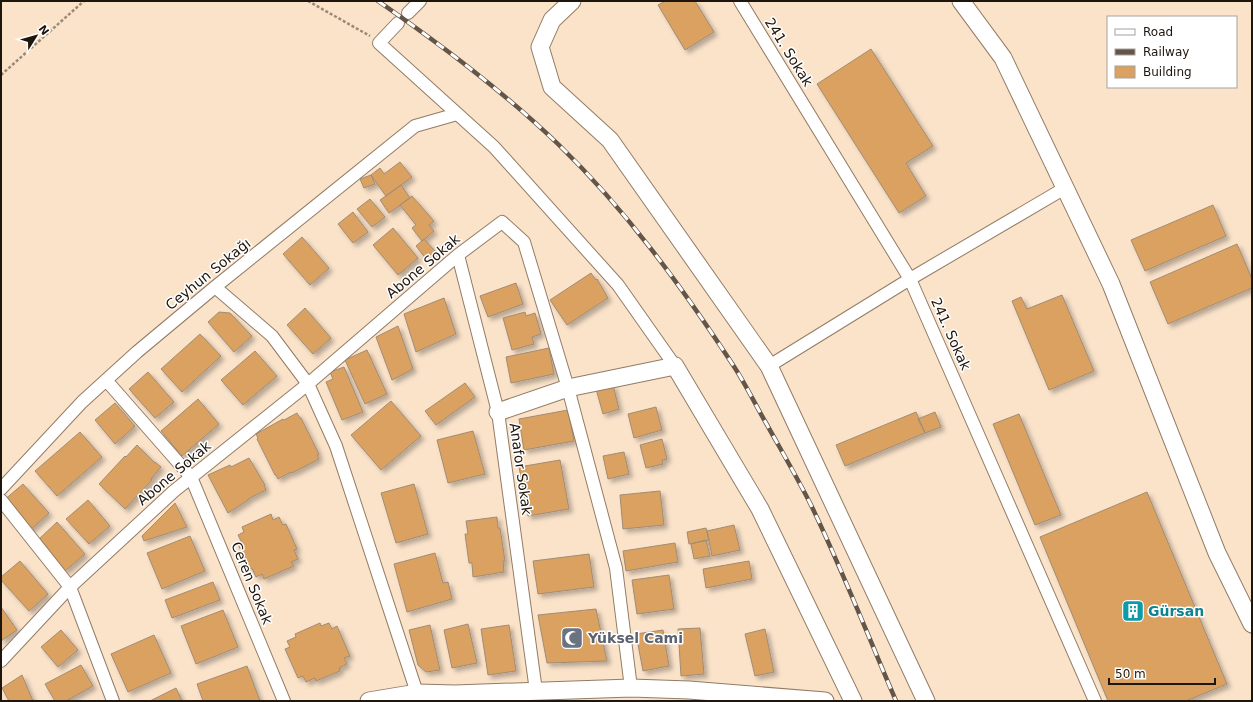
<svg xmlns="http://www.w3.org/2000/svg" width="1253" height="702" viewBox="0 0 1253 702" font-family="'DejaVu Sans',sans-serif">
<style>
.building{fill:#daa161;stroke:#a18c74;filter:url(#shadow)}
.lines{fill:none;stroke-linecap:round;stroke-linejoin:round}
.street-casing{stroke:#927c65;stroke-width:14}
.secondary-casing{stroke:#927c65;stroke-width:19}
.path{stroke:#9a8977;stroke-width:2.5;stroke-dasharray:3 2;stroke-linecap:butt}
.street{stroke:#fff;stroke-width:12}
.secondary{stroke:#fff;stroke-width:17}
.rail-casing{stroke:#635547;stroke-width:4.5}
.rail{stroke:#fff;stroke-width:3;stroke-dasharray:9;stroke-linecap:butt}
.labels{text-anchor:middle;dominant-baseline:central;stroke-width:3;stroke-linejoin:round;paint-order:stroke}
.street-label{font-size:14px;fill:#1e150c;stroke:#fff}
.culture-label{font-size:14px;font-weight:bold;fill:#0d838f;stroke:#fff;text-anchor:start}
.worship-label{font-size:14px;font-weight:bold;fill:#5b616d;stroke:#fff;text-anchor:start}
</style>
<defs>
<filter id="shadow"><feDropShadow dx="3.5" dy="3.5" stdDeviation="2" flood-color="#0004"/></filter>
</defs>
<rect width="100%" height="100%" fill="#fbe3ca"/>
<!-- building -->
<path class="building" d="M665,1h30l19,31 -29,18 -27,-45z
M871,49l62,97 -27,17 20,33 -27,17 -82,-129z
M400,162l12,15 -26,19 -15,-21 9,-7 4,6z
M371,175l4,9 -11,4 -4,-9z
M401,185l9,13 -21,15 -9,-13z
M412,196l22,25 -5,4 5,6 -12,10 -10,-13 4,-3 -16,-20z
M370,199l15,18 -13,10 -15,-18z
M1213,205l13,31 -81,35 -14,-31z
M353,212l15,20 -15,11 -15,-19z
M393,228l25,30 -20,17 -25,-30z
M302,237l27,31 -19,17 -27,-31z
M424,239l11,12 -9,8 -10,-13z
M1237,244l15,35v9l-84,36 -18,-42z
M591,273l5,7 1,-1 11,19 -41,27 -17,-25z
M516,283l7,21 -35,13 -8,-21z
M1062,295l32,76 -45,19 -37,-89 9,-4 6,12z
M444,298l12,36 -40,18 -12,-38z
M305,308l26,30 -18,16 -26,-29z
M219,312l11,1 22,23 -18,16 -26,-30z
M525,312l1,4 9,-3 6,21 -9,3 2,7 -22,6 -9,-32z
M398,326l15,43 -21,11 -16,-43z
M200,334l21,22 -39,36 -21,-23z
M549,348l5,26 -43,9 -5,-26z
M367,350l20,44 -22,10 -20,-44z
M255,351l22,25 -34,29 -22,-25z
M344,367l19,45 -21,8 -16,-38 7,-3 -3,-7z
M148,372l26,30 -19,16 -26,-29z
M465,383l10,14 -39,28 -11,-14z
M613,385l6,24 -16,5 -7,-25z
M198,399l21,25 -37,32 -21,-25z
M391,401l30,35 -40,34 -30,-35z
M115,403l20,23 -20,18 -20,-24z
M656,407l6,23 -28,8 -6,-24z
M568,410l6,31 -50,9 -5,-31z
M916,412l9,21 -80,33 -9,-21z
M935,412l6,15 -16,6 -7,-14z
M297,413l3,5h1l18,36 -2,1 2,4 -27,14 -1,-1 -13,7 -2,-4h-1l-18,-36 1,-1 -2,-4 27,-15 1,1z
M1019,414l42,101 -26,10 -42,-101z
M473,431l12,43 -37,9 -11,-43z
M80,432l22,25 -45,39 -22,-25z
M662,439l5,20 -5,1 1,4 -17,4 -6,-23z
M137,445l18,18v-1l6,5 -10,12 1,1 -27,29 -26,-25 26,-28 1,1z
M624,452l5,22 -21,5 -5,-23z
M249,458l16,27h-1l2,5 -18,9v1l-20,13 -20,-38 22,-10 1,2z
M560,460l9,49 -41,7 -9,-49z
M23,484l26,29 -20,18 -26,-30z
M414,484l14,50 -32,9 -15,-50z
M660,491l4,34 -41,4 -3,-34z
M1147,492l80,192 -41,17h-78l-68,-164z
M88,500l22,26 -21,18 -23,-25z
M175,503l12,24 -43,14 -2,-5z
M271,514l2,6 6,-3 4,8 3,-1 11,25 -3,1 4,9 -7,3 3,4 -30,13 -2,-5 -6,3 -4,-9 -3,1 -11,-25 4,-1 -4,-8 6,-3 -2,-5z
M497,517l1,11h2l5,33h-2l1,11 -31,5 -1,-14h-3l-4,-29h3l-2,-13z
M57,522l28,32 -20,17 -27,-31z
M734,525l6,25 -28,6 -5,-25z
M706,528l3,12 -20,4 -2,-12z
M190,536l15,35 -43,18 -15,-36z
M706,540l4,16 -16,3 -3,-15z
M675,543l3,19 -52,9 -3,-20z
M435,553l8,30 5,-1 4,17 -45,13 -13,-48z
M589,554l5,33 -56,7 -5,-33z
M20,561l28,33 -19,17 -28,-31v-3z
M749,561l3,18 -46,9 -3,-19z
M669,575l5,34 -37,5 -5,-34z
M213,582l7,18 -48,18 -7,-18z
M1,607l16,23 -16,11z
M596,609l11,52 -60,2 -9,-48z
M223,610l15,37 -42,17 -15,-38z
M320,623l1,3 8,-3 3,6 5,-3 13,30 -6,2 3,6 -8,4 1,3 -24,10 -1,-3 -9,4 -3,-6 -5,2 -13,-29 5,-2 -3,-6 9,-4 -1,-3z
M468,624l9,39 -25,5 -8,-38z
M430,625l10,45 -14,2 -8,-7 -9,-35z
M509,625l7,46 -28,4 -7,-46z
M700,628l4,46 -23,2 -3,-47z
M765,629l9,43 -19,4 -10,-42z
M61,630l17,20 -20,17 -17,-20z
M663,630l6,36 -26,5 -7,-37z
M154,635l17,38 -43,19 -17,-38z
M81,665l12,21 -27,15h-11l-10,-17z
M247,666l13,35h-57l-6,-17z
M22,675l11,26h-24l-7,-13z
M176,688l6,13h-32z"/>
<g class="lines">
<!-- street casing -->
<g class="street-casing">
<path id="street" d="M740,1l170,278 185,422
M408,13l12,-12
M398,23l-19,20 115,104 124,138 57,81
M458,255l40,157 38,279
M215,287l57,49 36,48 28,62 81,247
M769,366l141,-87 155,-91
M106,380l85,97 93,224
M1,489l81,-87 55,-50 78,-65 200,-161 42,-12
M1,500l69,87 43,114
M1,661l69,-74 104,-96 134,-107 150,-129 44,-33 22,20 44,146 48,180 15,120"/>
</g>
<!-- secondary casing -->
<g class="secondary-casing">
<path id="secondary" d="M572,1l-20,19 -12,27 12,40 58,53 159,226 157,335
M961,1l42,57 108,226 106,269 35,71
M498,412l70,-24 107,-22 85,143 93,192
M369,701l48,-8 38,1 176,-6 58,2 136,11"/>
</g>
<!-- path -->
<path class="path" d="M308,1l62,35
M1,75l83,-74"/>
<!-- street -->
<use href="#street" class="street"/>
<!-- secondary -->
<use href="#secondary" class="secondary"/>
<!-- rail casing -->
<g class="rail-casing">
<path id="rail" d="M378,1c63,44 125,90 181,144 67,65 123,142 174,220 12,18 22,39 33,58 15,27 31,54 45,82 31,64 57,131 85,196"/>
</g>
<!-- rail -->
<use href="#rail" class="rail"/>
</g>
<!-- icons -->
<defs>
<g id="building-square" transform="scale(1.15)"><rect x="-9" y="-9" width="18" height="18" rx="4" fill="#0f9aa8" stroke="#fff"/><path d="M-4-6H4V6H1V3H-1V6H-4ZM-2.5-4.3h1.7v1.8h-1.7ZM.8-4.3h1.7v1.8H.8ZM-2.5-1h1.7V.8h-1.7ZM.8-1h1.7V.8H.8Z" fill="#fff"/></g>
<g id="mosque-square" transform="scale(1.15)"><rect x="-9" y="-9" width="18" height="18" rx="4" fill="#6b7280" stroke="#fff"/><path d="M3.5-4.9A6 6 0 1 0 3.5 4.9A5 5 0 1 1 3.5-4.9Z" fill="#fff"/></g>
</defs>
<g fill-rule="evenodd">
<use href="#building-square" x="1133" y="611"/>
<use href="#mosque-square" x="572" y="638"/>
</g>
<g class="labels">
<!-- street labels -->
<g class="street-label">
<text transform="translate(789 52) rotate(58)">241. Sokak</text>
<text transform="translate(423 266) rotate(-40)">Abone Sokak</text>
<text transform="translate(208 274) rotate(-39)">Ceyhun Sokağı</text>
<text transform="translate(951 334) rotate(66)">241. Sokak</text>
<text transform="translate(521 469) rotate(82)">Anafor Sokak</text>
<text transform="translate(174 473) rotate(-40)">Abone Sokak</text>
<text transform="translate(252 583) rotate(68)">Ceren Sokak</text>
</g>
<!-- culture labels -->
<g class="culture-label">
<text x="1148" y="611">Gürsan</text>
</g>
<!-- worship labels -->
<g class="worship-label">
<text x="588" y="638">Yüksel Cami</text>
</g>
</g>
<!-- border -->
<rect width="1253" height="702" fill="none" stroke="#1e150c" stroke-width="4"/>
<!-- legend -->
<rect x="1107" y="16" width="130" height="72" fill="#ffffff" stroke="#a5a19e"/>
<rect x="1115" y="29" width="20" height="6" fill="#ffffff" stroke="#a5a19e"/>
<text x="1143" y="36" font-size="12" fill="#1e150c">Road</text>
<rect x="1115" y="49" width="20" height="6" fill="#635547" stroke="#a5a19e"/>
<text x="1143" y="56" font-size="12" fill="#1e150c">Railway</text>
<rect x="1115" y="66" width="20" height="12" fill="#daa161" stroke="#a5a19e"/>
<text x="1143" y="76" font-size="12" fill="#1e150c">Building</text>
<!-- north arrow -->
<g transform="translate(36 36) rotate(53)" stroke="#ffffff" stroke-width="3" paint-order="stroke">
<path d="M0-3L7 15L0 10L-7 15Z" fill="#1e150c"/>
<text y="-6" font-size="11" font-weight="bold" text-anchor="middle" fill="#1e150c">N</text>
</g>
<!-- scale -->
<path d="M1109 678v6h106v-6" fill="none" stroke="#1e150c" stroke-width="2"/>
<text x="1115" y="678" font-size="12" fill="#1e150c" stroke="#ffffff" stroke-width="3" paint-order="stroke">50 m</text>
</svg>
